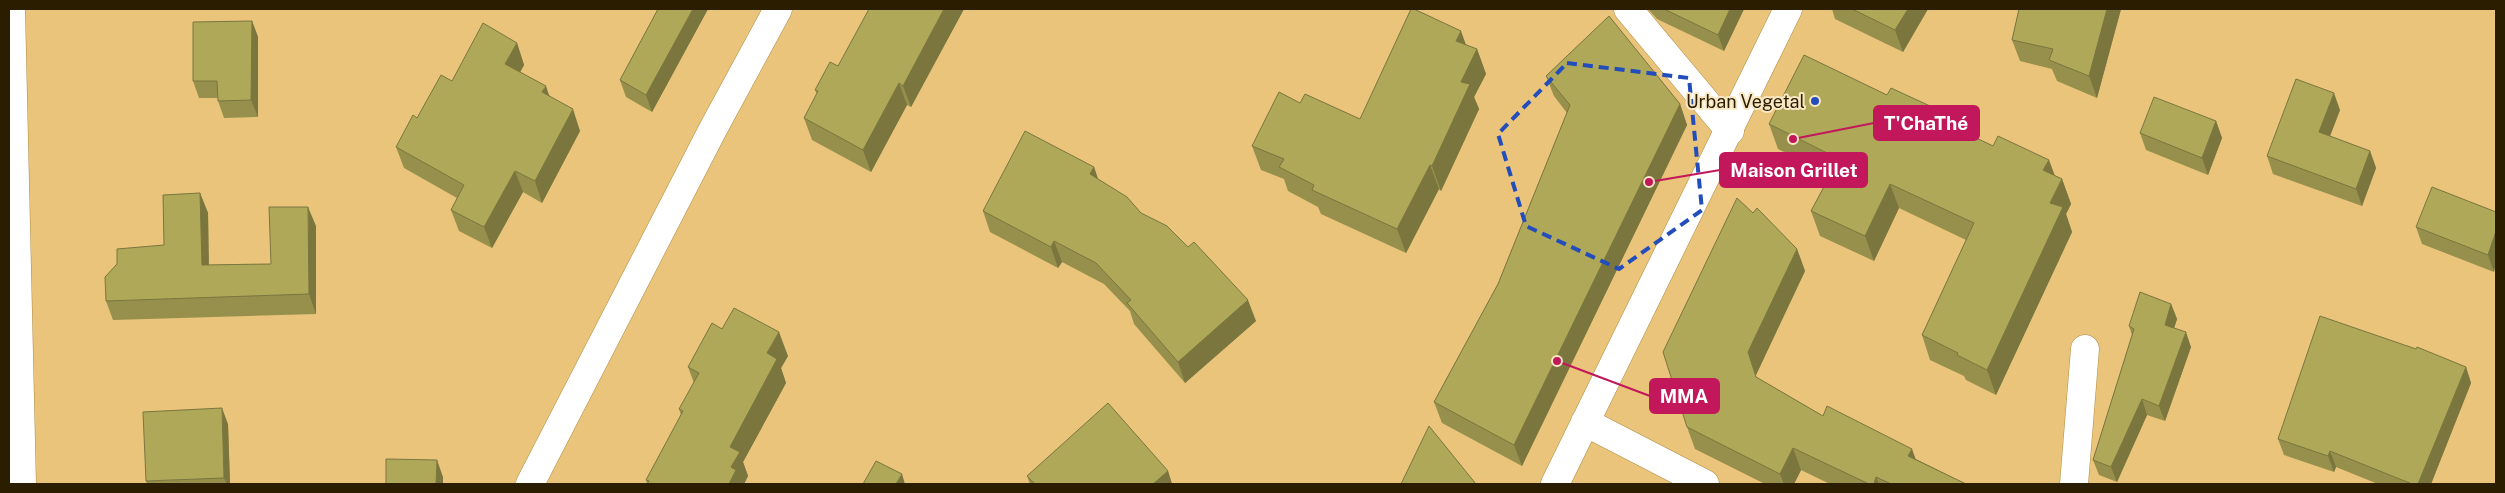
<svg xmlns="http://www.w3.org/2000/svg" width="2505" height="493" viewBox="0 0 2505 493" font-family="'Public Sans',sans-serif">
<style>
.lines{fill:none;stroke-linecap:round;stroke-linejoin:round}
.street-casing{stroke:#af8c42;stroke-width:29}
.secondary-casing{stroke:#af8c42;stroke-width:29}
.street{stroke:#fff;stroke-width:28}
.secondary{stroke:#fff;stroke-width:28}
.wall{fill:#96904c}
.shaded-wall{fill:#7a763e}
.building{fill:#afa858;stroke:#7a763e}
.marked{fill:none;stroke:#224dbb;stroke-width:4;stroke-dasharray:10 6;stroke-linejoin:round}
.poi-dot{fill:#224dbb;stroke:#fae8c4;stroke-width:2}
.labels{text-anchor:middle;dominant-baseline:central;stroke-width:4;stroke-linejoin:round;paint-order:stroke}
.poi-label{font-size:18px;fill:#2b1d00;stroke:#fae8c4;text-anchor:end}
.leader{fill:none;stroke:#c2185b;stroke-width:2}
.callout-dot{fill:#c2185b;stroke:#fae8c4;stroke-width:2}
.callout{fill:#c2185b;stroke:#c2185b;stroke-width:2}
.callout-label{font-size:19px;text-anchor:middle;font-weight:bold;fill:#fff}
</style>
<rect width="100%" height="100%" fill="#e9c47a"/>
<g class="lines">
<!-- street casing -->
<g class="street-casing">
<path id="street" d="M11,9l11,475
M1628,9l102,122
M1585,422l120,62
M530,484l183,-355 65,-120
M2074,484l11,-135"/>
</g>
<!-- secondary casing -->
<g class="secondary-casing">
<path id="secondary" d="M1555,484l233,-475"/>
</g>
<!-- street -->
<use href="#street" class="street"/>
<!-- secondary -->
<use href="#secondary" class="secondary"/>
</g>
<!-- wall -->
<path class="wall" d="M658,9h50l-56,103 -26,-15 -6,-17z
M964,9l-53,98 -4,-2 -36,67 -59,-32 -8,-22 13,-24 -2,-4z
M1648,9h96l-20,42 -67,-32z
M1832,9h96l-25,43 -68,-33z
M2019,9h102l-24,89 -40,-17 -5,-12 -32,-8 -8,-21z
M252,21l6,16v80l-34,1 -6,-17v-3h-19l-6,-17z
M517,43l7,22 -4,7 30,24 30,35 -38,72 -19,-11 -31,56 -33,-17 -8,-21 6,-12 -53,-30 -8,-21 21,-29 35,-37z
M1466,45l11,4 9,25 -12,23 5,12 -38,82 -2,-2 -33,64 -85,-39 -3,-7 -30,-16 -4,-12 -23,-9 -9,-24 48,-43 60,16z
M1546,76l134,28 7,21 -165,341 -80,-43 -8,-21 64,-118 69,-171 -13,-17z
M2340,110l-10,26 40,15 6,17 -14,38 -89,-32 -6,-18z
M2216,121l6,17 -14,37 -62,-25 -6,-17z
M1769,124h178l115,55 9,25 -5,10 6,18 -76,163 -30,-15 -2,-4 -34,-16 -8,-25 44,-95 -67,-32 -25,53 -54,-25 -9,-25 19,-36 -52,-26z
M1094,167l4,12 43,34 115,108 -71,62 -51,-59 -4,-13 -26,-27 -42,-22 -4,6 -68,-36 -7,-21z
M200,193l8,20 1,52 62,-1 45,-38v88l-203,6 -7,-19 58,-56z
M2496,212l-2,60 -72,-28 -6,-17z
M1753,213l44,36 8,22 -49,104v2l67,39 93,43 50,25h-136l-29,-14 -7,14h-29l-70,-35 -8,-22z
M2171,304l6,15 -3,9 17,19 -26,74 -18,-6 -30,67 -18,-7 -6,-15 39,-125 -3,-9z
M722,329l66,27 -7,12 5,15 -43,79 5,14 -4,8h-97v-1l-1,-3 35,-65 -2,-6 15,-26 -6,-16z
M2466,367l5,16 -40,101h-53l-42,-17 -2,5 -50,-17 -6,-16z
M228,424l2,60h-83l-1,-3z
M1168,471l4,13h-142l-3,-8z"/>
<!-- shaded-wall -->
<path class="shaded-wall" d="M693,9h15l-56,103 -6,-17z
M944,9h20l-53,98 -8,-21z
M1730,9h14l-20,42 -6,-16z
M1908,9h20l-25,43 -8,-22z
M2107,9h14l-24,89 -8,-22z
M252,21l6,16v80l-7,-17z
M1461,31l9,25 -14,-15z
M517,43l7,22 -11,20 -8,-21z
M1477,49l9,25 -12,23 5,12 -38,82 -9,-25 29,-84z
M899,83l8,22 -36,67 -8,-22z
M546,86l7,21 -11,-15z
M2334,93l6,17 -15,39 -6,-17z
M1680,104l7,21 -165,341 -8,-21z
M573,109l7,22 -38,72 -7,-22z
M1943,112l9,25 -13,-17z
M2216,121l6,17 -14,37 -6,-17z
M2370,151l6,17 -14,38 -6,-17z
M2049,160l9,24 -15,-14z
M1430,165l9,24 -33,64 -9,-24z
M1094,167l7,21 -11,-14z
M515,171l8,21 -31,56 -8,-21z
M2062,179l9,25 -5,10 6,18 -76,163 -9,-25 63,-167z
M1890,184l9,24 -25,53 -9,-25z
M200,193l8,20 1,72 -7,-20z
M308,207l8,19v88l-7,-20z
M2496,231v33l-2,8 -6,-17z
M1054,241l8,21 -4,6 -7,-21z
M1797,249l8,22 -49,104 -8,-23z
M1248,300l8,21 -71,62 -7,-21z
M2171,304l6,15 -7,22 -5,-16z
M779,332l9,24 -7,12 5,15 -43,79 5,14 -4,8h-15l2,-17 -1,-20 37,-94z
M2186,332l5,15 -26,74 -6,-15z
M2466,367l5,16 -40,101h-13z
M2142,399l5,16 -30,67 -6,-15z
M222,408l6,16 2,60h-3l-3,-6z
M1793,448l8,22 -7,14h-10l-4,-10z
M1912,449l8,22 -12,-15z
M2330,451l6,16 -2,5 -6,-16z
M437,460l6,17v7h-7z
M1168,471l4,13h-19z
M902,474l3,10h-9z
M1876,477l3,7h-5z"/>
<!-- building -->
<path class="building" d="M658,9h35l-47,86 -26,-15z
M869,9h75l-41,77 -4,-3 -36,67 -59,-32 14,-27 -3,-1 15,-28 8,4z
M1411,9h3l47,22 -5,10 21,8 -16,33 9,2 -38,82 -2,-1 -33,64 -85,-39 2,-5 -35,-18 5,-8 -32,-13 27,-54 21,11 5,-9 55,25z
M1664,9h66l-12,26z
M1852,9h56l-13,21z
M2019,9h88l-18,67 -40,-16 4,-11 -41,-9z
M1609,16l71,88 -166,341 -80,-43 64,-118 72,-179 -24,-29z
M252,21l-1,79 -33,1 -1,-20h-24v-59z
M483,23l34,20 -12,21 41,22 -4,6 31,17 -38,72 -20,-10 -31,56 -33,-17 13,-25 -68,-38 17,-32 4,3 24,-43 11,6z
M1804,55l83,40 4,-7 52,24 -4,8 54,26 5,-10 51,24 -6,10 19,9 -12,24 13,4 -76,163 -30,-15 1,-2 -36,-18 52,-112 -84,-39 -25,52 -54,-25 28,-52 -70,-35z
M2296,79l38,14 -15,39 51,19 -14,38 -89,-33z
M2154,97l62,24 -14,37 -62,-25z
M1025,131l69,36 -4,7 37,23 14,16 26,13 21,21 6,-5 54,58 -70,62 -51,-59 4,-3 -35,-37 -42,-22 -3,6 -68,-36z
M2432,187l64,25v19l-8,24 -72,-28z
M200,193l2,72 69,-1 -2,-57h39l1,87 -203,7 -1,-24 12,-13v-15l47,-4 -1,-50z
M1737,198l16,15 4,-5 40,41 -49,103 8,25 67,39 4,-10 85,43 -4,7 58,28h-75l-15,-7 -2,7h-5l-76,-36 -13,26 -93,-47 -24,-75z
M2140,292l31,12 -6,21 21,7 -27,74 -17,-7 -31,68 -18,-7 41,-131 -5,-3z
M734,308l45,24 -12,21 10,6 -47,88 10,5 -9,15 5,3 -7,14h-82l2,-3 -3,-1 37,-69 -4,-2 20,-36 -11,-6 24,-44 10,6z
M2320,316l96,33 1,-2 49,20 -48,117h-6l-82,-33 -2,5 -50,-17z
M1108,403l60,68 -15,13h-118l-8,-8z
M222,408l2,70 -78,3 -3,-69z
M1429,426l47,58h-75z
M386,459l51,1 -1,24h-50z
M876,461l26,13 -6,10h-33z"/>
<!-- marked area -->
<path class="marked" d="M1567,63l122,15 13,132 -83,59 -93,-43 -28,-92z"/>
<!-- markers -->
<circle class="poi-dot" cx="1815" cy="101" r="5"/>
<g class="labels">
<!-- poi labels -->
<g class="poi-label">
<text x="1805" y="101">Urban Vegetal</text>
</g>
</g>
<!-- callouts -->
<path class="leader" d="M1793 139L1874 123M1649 182L1720 170M1557 361L1650 396"/>
<g class="callout-dot">
<circle cx="1793" cy="139" r="5"/>
<circle cx="1649" cy="182" r="5"/>
<circle cx="1557" cy="361" r="5"/>
</g>
<g class="callout">
<rect x="1874" y="106" width="105" height="34" rx="5"/>
<rect x="1720" y="153" width="147" height="34" rx="5"/>
<rect x="1650" y="379" width="69" height="34" rx="5"/>
</g>
<g class="callout-label">
<text x="1926" y="130">T'ChaThé</text>
<text x="1794" y="177">Maison Grillet</text>
<text x="1684" y="403">MMA</text>
</g>
<!-- border -->
<rect width="2505" height="493" fill="none" stroke="#2b1d00" stroke-width="20"/>
</svg>
